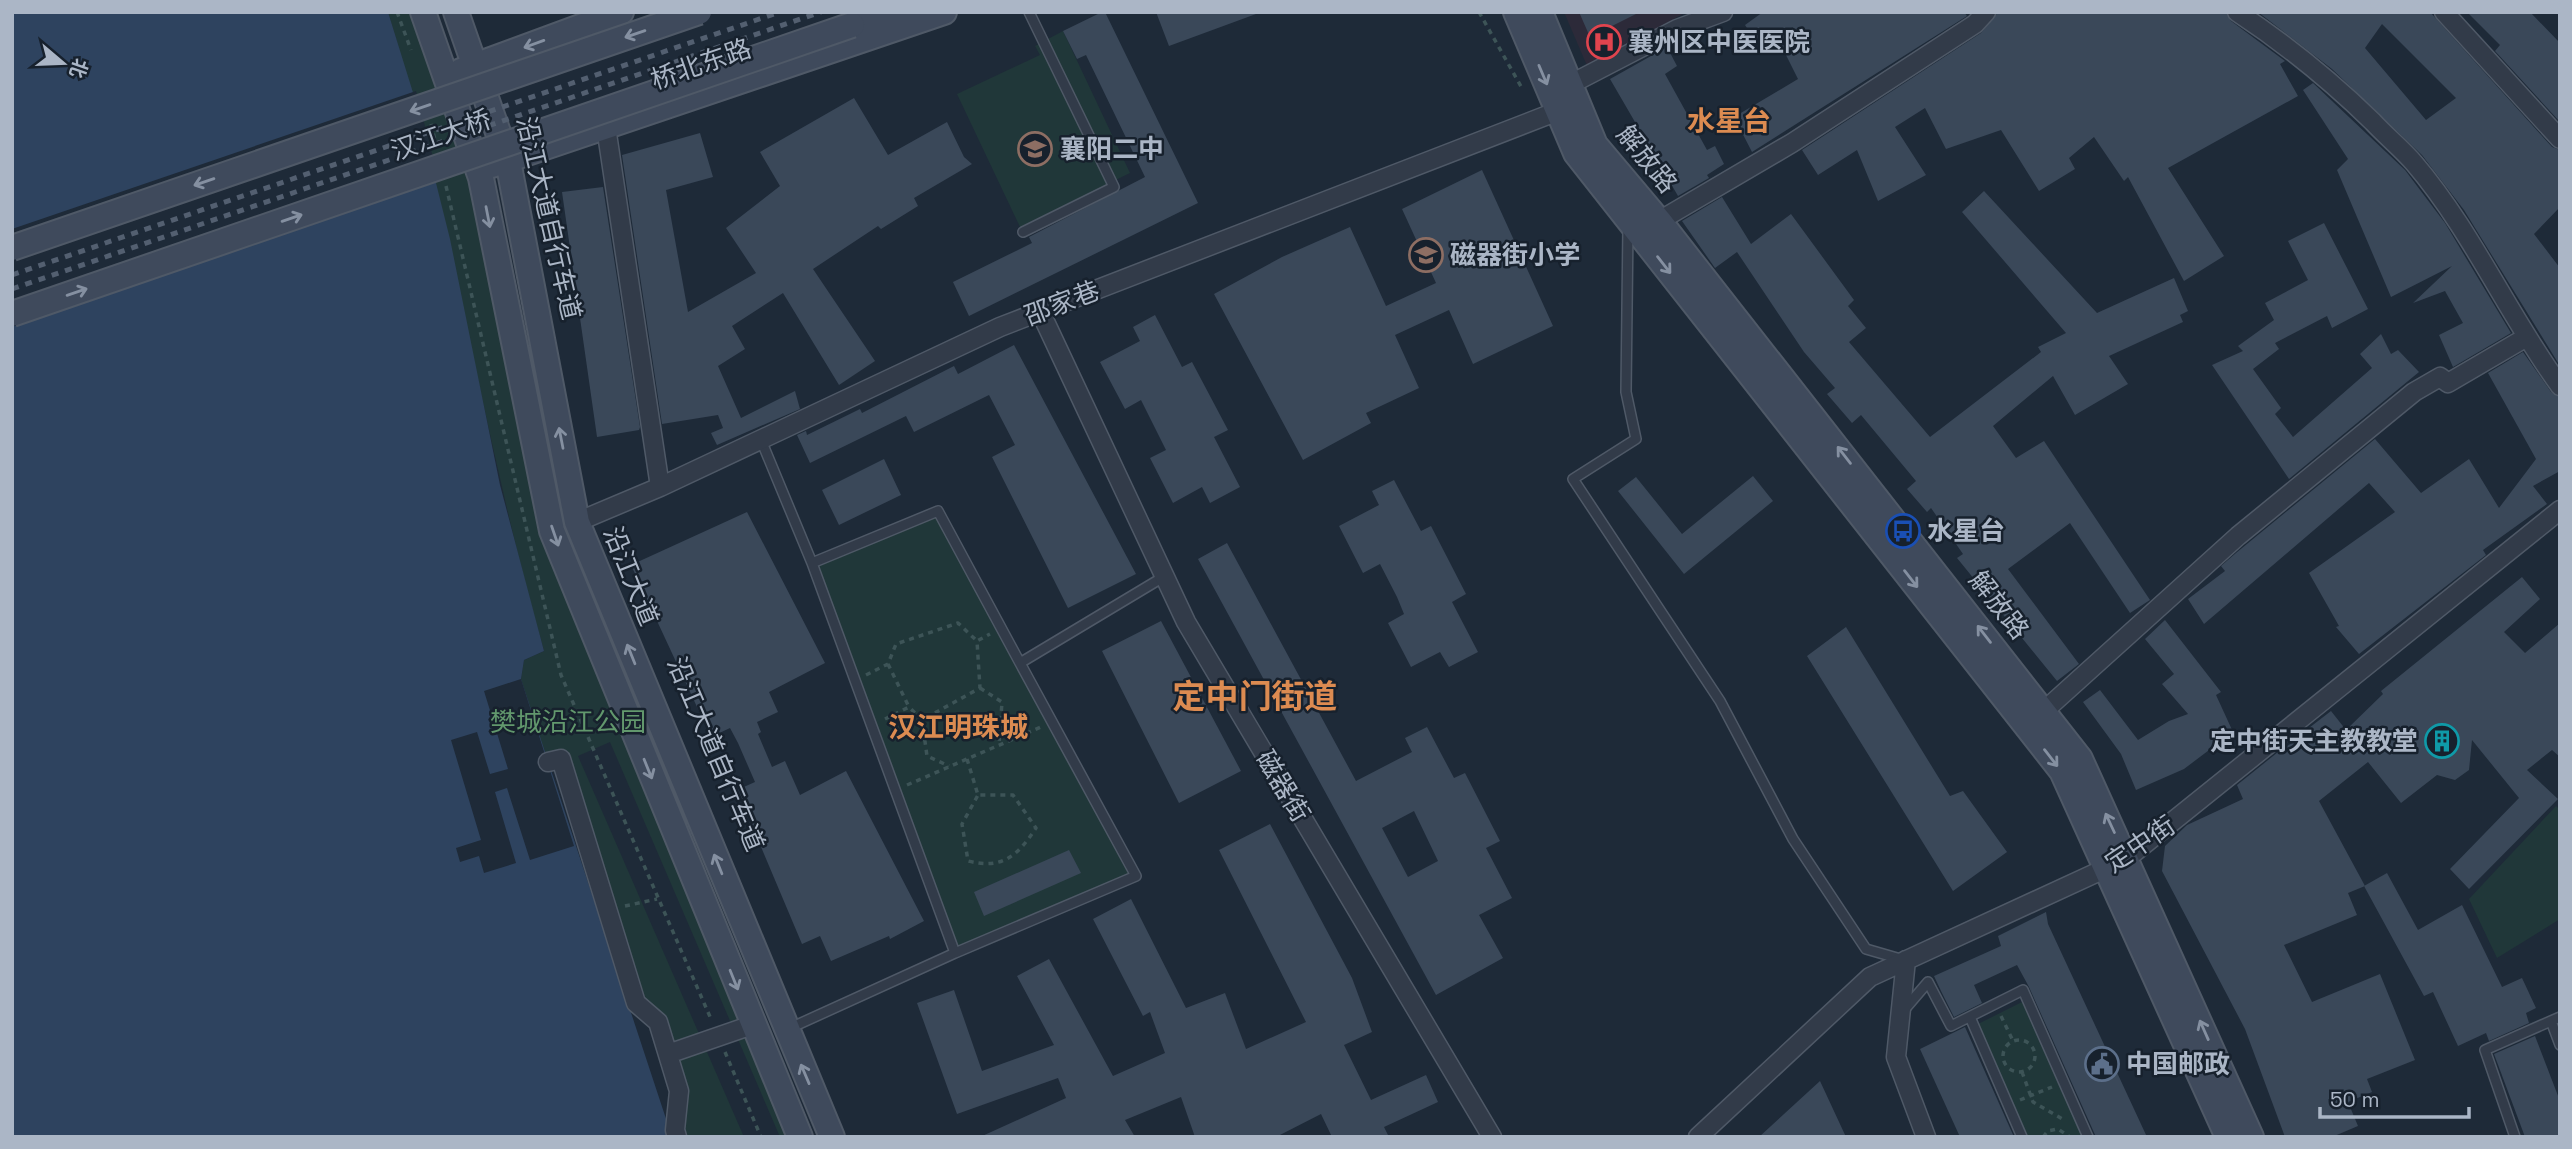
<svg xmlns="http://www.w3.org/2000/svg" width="2572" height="1149" viewBox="0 0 2572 1149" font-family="'Space Grotesk','Noto Sans SC',sans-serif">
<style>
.medical{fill:#2c2a39}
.green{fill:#203739}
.water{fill:#2e435f}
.pier{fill:#1e2a38}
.building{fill:#3a4859;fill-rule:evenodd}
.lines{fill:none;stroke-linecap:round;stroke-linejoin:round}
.lane-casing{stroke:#4f5967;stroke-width:12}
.street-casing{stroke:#4f5967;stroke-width:21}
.secondary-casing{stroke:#4f5967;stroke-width:28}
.path{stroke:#3d5457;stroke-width:3.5;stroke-dasharray:5 5;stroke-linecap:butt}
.lane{stroke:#323b49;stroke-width:9}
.street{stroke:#323b49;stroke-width:18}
.secondary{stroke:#3f4a5c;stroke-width:24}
.rail{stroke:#535f70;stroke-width:5;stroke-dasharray:7 7;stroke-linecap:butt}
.secondary-bridge-casing{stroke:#4f5967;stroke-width:28;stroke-linecap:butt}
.secondary-bridge{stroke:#3f4a5c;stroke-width:24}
.oneway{stroke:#8590a1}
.labels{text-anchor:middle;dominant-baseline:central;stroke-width:5;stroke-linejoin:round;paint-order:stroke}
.poi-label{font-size:26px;font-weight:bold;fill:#abb6c6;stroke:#17212d;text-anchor:start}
.street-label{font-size:26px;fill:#abb6c6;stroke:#17212d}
.park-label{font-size:26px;fill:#62986d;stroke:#17212d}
.neighbourhood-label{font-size:28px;font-weight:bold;fill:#dc8b51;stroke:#17212d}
.district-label{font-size:33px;font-weight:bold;fill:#dc8b51;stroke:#17212d}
</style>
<rect width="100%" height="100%" fill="#1e2a38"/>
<!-- medical -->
<path class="medical" d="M1564,12h122l-98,56z"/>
<!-- green -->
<path class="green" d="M388,12h35l58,166 71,353 45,111 215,495h-32l-170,-395 -32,14 166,381h-67l2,-46 -21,-69 -22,-19 -75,-243 -13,2 -27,-83 3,-19 20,-9c-61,-212 -91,-427 -156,-639z
M1063,31l67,142 -110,54 -63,-133 83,-39 -5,-9z
M938,511l198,365 -181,77 -143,-390z
M2556,806l4,4v109l-63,39 -28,-59z
M2024,1001l62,136h-60l-48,-113z"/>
<!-- water -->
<path class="water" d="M12,12h376l27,87 35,140 50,246 44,166 -20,9 -3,19 151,458h-660z"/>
<!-- pier -->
<path class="pier" d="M416,91l23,90 -427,146v-98z
M521,679l53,167 -44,14 -23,-72 -12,4 21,71 -32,10 -5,-17 -19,6 -4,-14 25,-8 -30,-100 26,-8 13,42 18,-5 -24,-78z"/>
<!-- building -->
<path class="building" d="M1102,12h3l93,191 -229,113 -16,-34 79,-39 -3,-6 116,-60 -59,-122 -9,4 -14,-28z
M1156,12h99l1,2 -87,32z
M1579,12h61l-50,25z
M1763,12h201l3,4 -215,136 -18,-35 64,-38 -21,-42 -18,10 -14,-22z
M1998,12h228l5,9 54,40 -5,3 18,32 -130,72 56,88 -40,25 -56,-104 -4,4 -30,-44 -25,21 6,11 -36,22 -38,-61 -55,19 -21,-41 -30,19 31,48 -48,26 -21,-51 -39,25 -16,-25 179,-117z
M2258,12h172l122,135 8,3v57l-26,27 26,34v98l-96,-156 -42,-55 -90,-86zM2382,24l74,74 -30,22 -61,-72z
M2467,12h63l30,31v79l-65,-71 5,-6z
M1667,47l10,19 -12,8 42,76 8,-4 9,18 -17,11 2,3 -31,18 -68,-117z
M2313,83l92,87 40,53 66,110 -58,34 -14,-32 24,-12 -18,-32 -32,12 39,-37 -61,31 -54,-127 11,-11 -45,-69z
M854,98l34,57 59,-33 17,35 8,7 -58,34 4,8 -37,23 -3,-3 -65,43 62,92 -36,24 -56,-92 -51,33 13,23 -27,17 23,52 54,-27 5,18 -83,36 -6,-12 12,-5 -5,-13 -56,9 -40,-269 78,-22 13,44 -47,13 22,122 68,-39 -30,-45 54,-42 -20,-34z
M1482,170l71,156 -80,38 -24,-54 -54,25 24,53 -53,25 5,10 -68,37 -89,-166 68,-37 68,-30 36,79 50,-23 -34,-74z
M603,187l37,240 -1,3 -42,7 -35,-245z
M1984,191l113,122 77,-35 14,33 -8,4 3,7 -74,34 19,28 -53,31 -22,-39 -60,50 23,32 28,-17 106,159 -20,13 -60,-90 -62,46 71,95 -22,17 -100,-123 6,-4 -32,-46 -4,4 -20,-23 9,-8 -55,-66 -9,8 -25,-29 8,-6 -31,-36 -67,-100 -22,16 -33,-47 40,-24 29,47 40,-30 63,86 -6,6 18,22 -17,14 81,95 111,-85 -3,-5 28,-14 -104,-121z
M2324,223l44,86 -36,19 -5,-12 -52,27 4,6 -26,20 28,39 -6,6 18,23 79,-69 -12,-14 21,-20 10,20 7,-4 21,22 -130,107 -77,-114 31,-14 -5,-5 36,-26 -9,-17 43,-23 -20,-39z
M1155,315l27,52 10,-5 36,68 -14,7 26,50 -30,16 -8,-16 -29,16 -23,-45 16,-8 -25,-50 -16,9 -25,-47 40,-21 -7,-14z
M1014,345l122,229 -68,34 -76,-151 23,-12 -26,-50 -75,37 -8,-16 -96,47 -13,-28 9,-4 1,4 53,-26 2,4 92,-47 4,8z
M2523,352l28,40 9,5v74l-27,15 14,18 -64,46 3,5 -127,99 -23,-27 3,-1 -30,-53 86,-61 -26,-29 -165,141 -16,-25 37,-28 -4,-5 15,-13 139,-114 46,54 48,-34 30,49 37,-49 -48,-86z
M884,459l17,36 -62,30 -17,-35z
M1753,476l20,25 -89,73 -66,-83 18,-14 46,57z
M1394,480l27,51 10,-5 35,68 -14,8 26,50 -29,15 -9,-15 -29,15 -23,-44 16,-9 -7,-17 -17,-33 -17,9 -24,-47 40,-21 -7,-14z
M747,512l78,151 -56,29 9,20 -21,10 4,10 -3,2 14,33 13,-6 15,34 46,-24 78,150 -34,18 -1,-3 -58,25 -11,-25 -18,8 -65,-154 18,-8 -17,-39 -8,-15 -19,9 -80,-172z
M1227,543l129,238 56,-29 -7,-14 22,-11 27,51 11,-5 35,68 -14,7 26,50 -33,17 24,43 -67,37 -238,-436zM1414,811l24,50 -30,16 -26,-49z
M2522,577l18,22 -36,33 21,21 35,-30v134l-8,-7 -25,20 31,29 -89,90 -19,-20 69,-71 -47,-58 -3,30 -14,10 -18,-5 -36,28 -33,-41 -49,39 46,85 -17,7 9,22 -73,30 28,57 68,-28 35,86 -48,19 5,13 -24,10 10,24 -26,11h-47l-40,-108 -83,-158 3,-25 22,-21 56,-26 -6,-14 46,-37 24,-13 -2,-4 26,-20 15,19 37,-36 -2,-3z
M2165,620l56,72 -5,3 17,37 -49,37 -48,21 -15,-36 -38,-52 17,-12 38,50 31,-19 19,-7 -26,-30 12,-10 -29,-35z
M1161,621l80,150 -62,32 -77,-152z
M1846,627l104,169 13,-5 44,61 -54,39 -146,-235z
M1270,824l82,154 20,54 -28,13 27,55 55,-25 12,27 -54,25 5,10h-57l-11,-23 -45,23h-81l-14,-40 -56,23 10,17h-155l86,-39 -8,-20 -101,36 -40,-111 37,-13 28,81 72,-26 -37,-69 32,-17 64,117 52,-23 -15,-41 -7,4 -50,-97 38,-20 55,109 39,-15 21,56 60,-27 -87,-172z
M1069,850l12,23 -97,43 -10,-24z
M2387,873l31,57 44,-25 40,82 20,-9 14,30 -10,5 3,10 -40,18 -3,-8 -28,13 -25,-54 -9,4 -60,-110z
M2046,912l2,12 99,213h-51l-67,-150 -12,-22 -43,20 8,18 -28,14 -13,-26 -7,-15 67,-30 -3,-10z
M1965,1027l49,110h-54l-40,-88z
M2535,1036l25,65v36h-35l-31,-83z
M1820,1081l26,56h-87z"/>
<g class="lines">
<!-- lane casing -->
<g class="lane-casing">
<path id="lane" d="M1628,226l-2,166 10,47 -63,40 147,222 73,138 73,110 38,11
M1023,232l91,-45 -85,-175
M761,440l51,123 143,390
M812,563l126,-52 82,152
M1904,1010l24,-28 23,44 72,-36 65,147
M1970,1017l52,120
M2551,1021l9,24
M788,1029l167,-76 181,-77 -116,-213 145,-87
M2515,1137l-30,-87 75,-33"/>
</g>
<!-- street casing -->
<g class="street-casing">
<path id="street" d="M2237,12c50,33 93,68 136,110 13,14 29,27 41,41 58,68 94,152 146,223
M2444,12l116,127
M1569,85l108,-56 46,-17
M606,127l54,360
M1659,221l133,-78 183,-119 11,-12
M1040,311l146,311 306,515
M577,522l83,-35 340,-160 558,-216
M2044,711l194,-175 176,-144 26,-15 8,6 77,-45
M548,762l13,-3 75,244 22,19 21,69 -4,39 2,7
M1906,960l-10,97 30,80
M668,1054l84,-29
M1698,1137l172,-160 256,-118 434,-349"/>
</g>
<!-- secondary casing -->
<g class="secondary-casing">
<path id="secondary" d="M423,12l58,166 71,353 248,606
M456,12l52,149 69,361 255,615
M1516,12l60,141 486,618 166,366
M1540,12l55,133 64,76 421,538 171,378
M852,25l37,-13
M461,71l160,-59
M492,165l452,-153"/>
</g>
<!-- path -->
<path class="path" d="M397,12l14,38
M1479,12l44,78
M431,124l5,20
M446,186l115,489 150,344
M888,664l21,43
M866,675l22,-11 8,-20 62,-21 19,18
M980,688l22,14 -3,42
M885,719l24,-12 13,13 58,-32 -3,-47 13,-7
M922,720l5,36 22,10
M967,759l11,36h35l23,33c-18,27 -33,42 -68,33l-6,-37 16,-29
M907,785l134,-58
M625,906l32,-7
M2001,1016l12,25
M2003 1056a16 16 0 1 1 32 0a16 16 0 1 1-32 0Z
M725,1052l36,85
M2022,1072l11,30 31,18
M2020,1100l32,-13
M2043,1137l5,-6 10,-2 12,8"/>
<!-- lane -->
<use href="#lane" class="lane"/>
<!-- street -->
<use href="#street" class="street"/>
<!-- secondary -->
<use href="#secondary" class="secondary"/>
<!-- rail -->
<path class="rail" d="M12,275l768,-263
M12,289l809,-277"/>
<!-- secondary-bridge casing -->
<g class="secondary-bridge-casing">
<path id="secondary-bridge" d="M12,248l687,-236
M12,314l840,-289"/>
</g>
<!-- secondary-bridge -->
<use href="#secondary-bridge" class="secondary-bridge"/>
</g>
<!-- one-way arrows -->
<defs><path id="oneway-shaft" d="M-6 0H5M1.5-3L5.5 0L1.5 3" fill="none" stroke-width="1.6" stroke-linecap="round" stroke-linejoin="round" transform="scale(1.75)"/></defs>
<g class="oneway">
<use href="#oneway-shaft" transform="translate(635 34) rotate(161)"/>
<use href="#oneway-shaft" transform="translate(534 44) rotate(160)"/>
<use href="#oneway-shaft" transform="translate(1543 75) rotate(67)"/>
<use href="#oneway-shaft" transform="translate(420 108) rotate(161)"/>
<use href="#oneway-shaft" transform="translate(204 182) rotate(161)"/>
<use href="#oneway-shaft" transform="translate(488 217) rotate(79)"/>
<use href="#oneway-shaft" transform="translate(292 218) rotate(-19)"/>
<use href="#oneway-shaft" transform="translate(1664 265) rotate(52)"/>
<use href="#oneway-shaft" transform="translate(77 292) rotate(-19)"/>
<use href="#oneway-shaft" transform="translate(561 438) rotate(-101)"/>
<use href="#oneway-shaft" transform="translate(1844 455) rotate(-128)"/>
<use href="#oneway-shaft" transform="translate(555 536) rotate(71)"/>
<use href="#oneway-shaft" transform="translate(1911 579) rotate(52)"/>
<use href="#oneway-shaft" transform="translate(1984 634) rotate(-128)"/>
<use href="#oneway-shaft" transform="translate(631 654) rotate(-112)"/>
<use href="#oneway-shaft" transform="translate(2051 758) rotate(52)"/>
<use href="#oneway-shaft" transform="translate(648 769) rotate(68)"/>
<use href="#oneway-shaft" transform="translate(2110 823) rotate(-115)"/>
<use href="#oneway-shaft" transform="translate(718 864) rotate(-112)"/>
<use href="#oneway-shaft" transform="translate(734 980) rotate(68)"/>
<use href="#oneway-shaft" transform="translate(2204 1030) rotate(-114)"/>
<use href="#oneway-shaft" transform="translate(805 1074) rotate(-113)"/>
</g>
<!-- icons -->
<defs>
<g id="hospital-ring" transform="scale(1.75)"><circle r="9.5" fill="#17212d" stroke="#e0444e" stroke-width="1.5"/><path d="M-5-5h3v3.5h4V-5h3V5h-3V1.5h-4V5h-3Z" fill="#e0444e"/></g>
<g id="school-ring" transform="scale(1.75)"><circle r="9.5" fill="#17212d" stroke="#8d6e63" stroke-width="1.5"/><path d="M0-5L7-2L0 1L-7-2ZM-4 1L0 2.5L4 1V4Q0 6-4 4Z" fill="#8d6e63"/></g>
<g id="bus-ring" transform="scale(1.75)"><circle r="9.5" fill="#17212d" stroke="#1a4fb4" stroke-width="1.5"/><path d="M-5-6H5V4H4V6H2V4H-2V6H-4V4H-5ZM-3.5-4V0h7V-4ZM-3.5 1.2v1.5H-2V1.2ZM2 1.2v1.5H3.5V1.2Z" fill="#1a4fb4"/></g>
<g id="building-ring" transform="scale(1.75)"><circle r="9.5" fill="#17212d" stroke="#0f9aa8" stroke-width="1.5"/><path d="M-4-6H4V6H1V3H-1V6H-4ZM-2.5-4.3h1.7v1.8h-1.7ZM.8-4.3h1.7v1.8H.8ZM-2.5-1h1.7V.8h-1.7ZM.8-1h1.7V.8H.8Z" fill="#0f9aa8"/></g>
<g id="civic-ring" transform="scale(1.75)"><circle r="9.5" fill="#17212d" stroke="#5c6f8a" stroke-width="1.5"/><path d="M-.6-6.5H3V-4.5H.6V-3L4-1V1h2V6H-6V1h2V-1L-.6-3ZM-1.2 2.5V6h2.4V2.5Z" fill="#5c6f8a"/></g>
</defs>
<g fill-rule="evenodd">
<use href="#hospital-ring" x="1604" y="42"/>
<use href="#school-ring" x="1035" y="149"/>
<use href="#school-ring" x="1426" y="255"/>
<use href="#bus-ring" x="1903" y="531"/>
<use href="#building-ring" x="2442" y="741"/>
<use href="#civic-ring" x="2102" y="1064"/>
</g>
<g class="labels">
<!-- poi labels -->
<g class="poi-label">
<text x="1628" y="42">襄州区中医医院</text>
<text x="1060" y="149">襄阳二中</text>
<text x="1450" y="255">磁器街小学</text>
<text x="1927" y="531">水星台</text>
<text x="2418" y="741" text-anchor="end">定中街天主教教堂</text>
<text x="2126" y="1064">中国邮政</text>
</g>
<!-- street labels -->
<g class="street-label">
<text transform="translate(701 64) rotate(-19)">桥北东路</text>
<text transform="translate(441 135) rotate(-19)">汉江大桥</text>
<text transform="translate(1647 159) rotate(51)">解放路</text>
<text transform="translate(549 218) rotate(77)">沿江大道自行车道</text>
<text transform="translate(1062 303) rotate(-21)">邵家巷</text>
<text transform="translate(631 576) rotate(68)">沿江大道</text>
<text transform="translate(1999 605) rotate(52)">解放路</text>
<text transform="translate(716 754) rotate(67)">沿江大道自行车道</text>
<text transform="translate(1283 786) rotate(59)">磁器街</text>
<text transform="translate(2140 844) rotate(-34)">定中街</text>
</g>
<!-- park labels -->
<g class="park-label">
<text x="568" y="722">樊城沿江公园</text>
</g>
<!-- neighbourhood labels -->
<g class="neighbourhood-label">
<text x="1729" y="121">水星台</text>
<text x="958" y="727">汉江明珠城</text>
</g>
<!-- district labels -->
<g class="district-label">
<text x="1255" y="697">定中门街道</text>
</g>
</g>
<!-- border -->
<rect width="2572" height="1149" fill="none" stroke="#abb6c6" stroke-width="28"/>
<!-- north arrow -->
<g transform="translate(63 63) rotate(109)" stroke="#17212d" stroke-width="5" paint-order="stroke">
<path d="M0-5L12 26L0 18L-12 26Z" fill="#abb6c6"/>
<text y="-10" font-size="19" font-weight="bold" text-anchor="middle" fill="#abb6c6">北</text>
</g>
<!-- scale -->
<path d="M2320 1107v10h149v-10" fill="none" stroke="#abb6c6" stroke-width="3.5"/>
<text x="2330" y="1107" font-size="21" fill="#abb6c6" stroke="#17212d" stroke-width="5" paint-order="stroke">50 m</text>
</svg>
